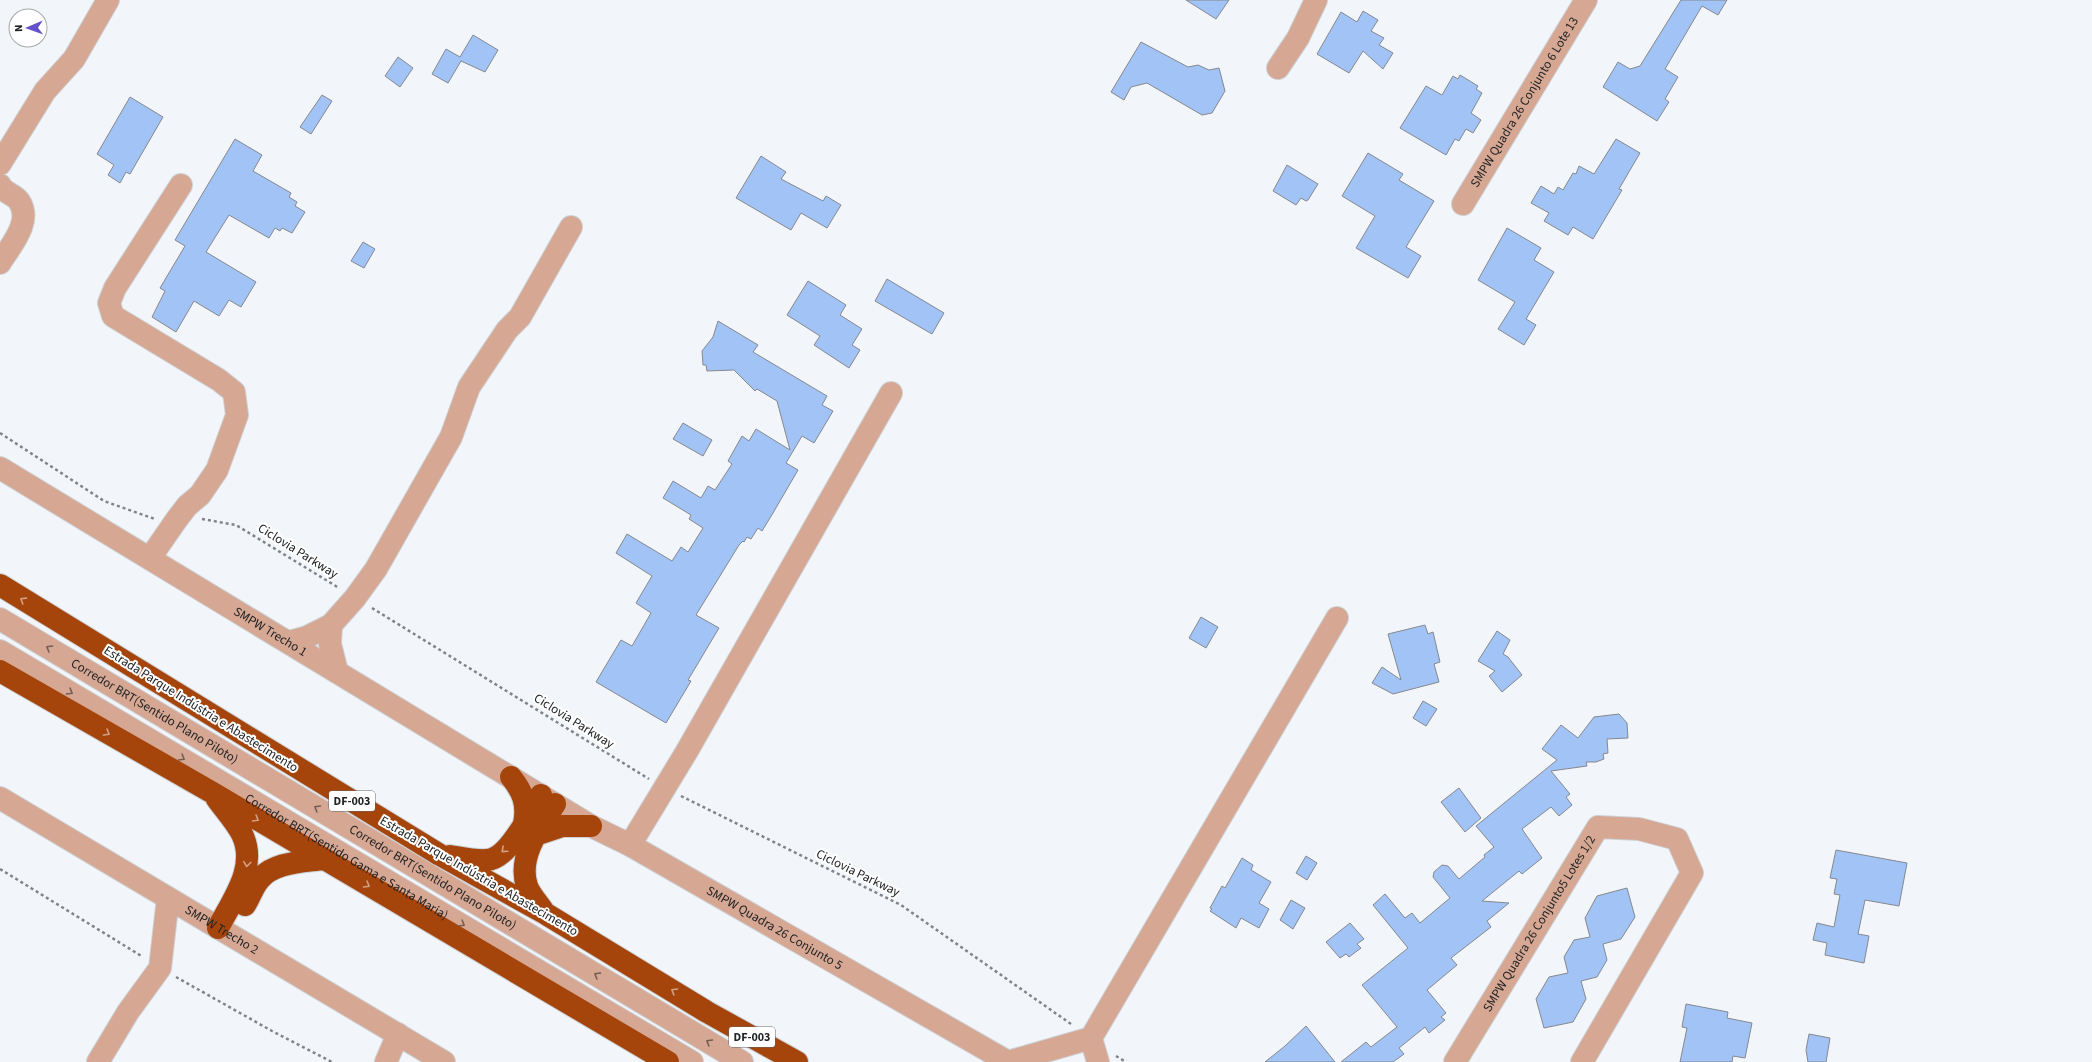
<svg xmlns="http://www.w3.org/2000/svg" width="2092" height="1062" viewBox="0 0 2092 1062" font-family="'Source Sans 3',sans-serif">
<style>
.building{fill:#a2c3f6;stroke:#85888d}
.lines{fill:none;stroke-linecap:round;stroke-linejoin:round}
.minor-casing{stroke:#cdd0d4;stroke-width:24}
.highway-casing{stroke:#cdd0d4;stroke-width:24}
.path{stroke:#818487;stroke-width:2.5;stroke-dasharray:3 3;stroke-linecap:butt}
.minor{stroke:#d6a792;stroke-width:22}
.highway{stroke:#a5450c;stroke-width:22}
.oneway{stroke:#d2a286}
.oneway2{stroke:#735e56}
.labels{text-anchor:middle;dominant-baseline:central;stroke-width:4;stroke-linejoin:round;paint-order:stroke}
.shield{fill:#fff;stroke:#646566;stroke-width:1}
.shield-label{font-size:12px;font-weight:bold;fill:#222325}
.street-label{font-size:13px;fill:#222325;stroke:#fff}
</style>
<rect width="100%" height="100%" fill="#f2f6fb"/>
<!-- building -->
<path class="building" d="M1186,0h43l-13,19z
M1681,0h46l-9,15 -16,-9 -37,63 13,8 -13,22 4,3 -12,19 -54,-34 15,-25 12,7 10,-3z
M1363,11l15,9 -7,11 13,7 -5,7 14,8 -10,16 -20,-18 -14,22 -32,-19 24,-42 16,10z
M473,35l25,15 -13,22 -24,-11 -13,22 -16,-9 14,-25 14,8z
M1141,42l47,25 10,-2 11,5 10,-2 6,23 -13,22 -10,2 -55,-32 -16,4 -7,13 -13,-8z
M398,57l15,11 -13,19 -15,-11z
M1460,75l18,11 -2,3 6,4 -11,20 10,7 -8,13 -7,-4 -7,12 -4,-2 -9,16 -46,-27 26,-42 16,9 11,-19 5,3z
M322,95l10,6 -21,33 -11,-7z
M130,97l33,20 -33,57 -4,-2 -6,11 -12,-8 6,-10 -17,-11z
M235,139l27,16 -9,16 38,22 -2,4 8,5 -2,4 10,6 -13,21 -10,-5 -2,3 -5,-3 -6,10 -40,-23 -23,37 50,30 -15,25 -12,-7 -10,16 -25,-15 -18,31 -24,-15 13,-26 -5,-3 25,-42 -10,-6z
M1616,139l24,14 -21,36 3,1 -29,49 -20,-12 -5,8 -24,-14 5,-8 -18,-10 10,-17 13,8 4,-7 5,3 10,-17 3,1 3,-8 15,8z
M1368,153l35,21 -4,6 35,21 -28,46 15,9 -13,22 -52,-30 19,-32 -33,-20z
M761,156l25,16 -5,7 42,22 3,-5 15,9 -14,23 -26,-15 -10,17 -55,-32z
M1287,165l31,19 -10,16 -2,1 -5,-3 -5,7 -23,-14z
M1507,228l34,20 -7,12 20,12 -28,47 10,6 -12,20 -26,-16 17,-27 -37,-22z
M363,242l12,7 -11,19 -13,-7z
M887,279l57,34 -12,21 -57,-33z
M808,281l38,24 -6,10 22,14 -10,16 8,5 -11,18 -35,-23 6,-9 -33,-21z
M718,321l40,24 -5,7 74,44 -5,9 11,6 -19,32 -12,-7 -16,27 12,7 -25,43 -11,18 -4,-3 -7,11 -4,-2 -3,5 -1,-1 -4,4 -43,70 23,13 -31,52 3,1 -25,42 -70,-41 25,-42 11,6 19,-33 -15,-10 16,-27 -36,-23 11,-19 45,27 9,-14 7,5 15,-24 -14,-9 2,-4 -28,-17 10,-17 28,17 7,-12 7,4 17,-26 -4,-3 14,-25 7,5 7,-12 34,21 -13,-49 -20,-12 -2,2 -21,-21 -27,1 -1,-6h-3l-1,-14 11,-14z
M683,423l29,17 -9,16 -30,-17z
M1201,617l17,10 -12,21 -17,-10z
M1425,625l3,9 5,-2 7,30 -6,2 5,18 -46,12 -21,-11 10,-16 19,13 -13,-46z
M1497,631l13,9 -7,14 5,3 14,18 -20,17 -13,-16 6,-5 -17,-10z
M1423,701l14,8 -11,17 -13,-8z
M1619,714l8,9 1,15 -21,1 1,14 -5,1 1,5 -8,3h-10l1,4 -36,5 19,23 -4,3 6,8 -13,11 -8,-9 -29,22 20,29 -20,16 -3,-3 -37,30 27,2 -22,18 4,6 -40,31 6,7 -30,25 19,23 -5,4 4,3 -16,13 -4,-6 -26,21 5,6 -11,8h-52l25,-20 5,5 26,-20 -35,-42 46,-37 -35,-43 12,-11 20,24 7,-5 8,10 30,-25 -17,-21 1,-5 8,-7 6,1 11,13 26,-22 -1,-2 10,-8 -18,-21 81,-66 -15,-11 19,-24 17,13 16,-21z
M1459,788l22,30 -16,14 -24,-30z
M1836,850l71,13 -8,43 -34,-6 -7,34 11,2 -5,27 -39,-8 2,-12 -14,-3 4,-17 17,4 6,-32 -6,-1 3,-15 -7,-1z
M1306,856l11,7 -10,17 -11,-7z
M1242,858l11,7 -2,5 20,12 -12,21 10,6 -10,19 -18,-10 -5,10 -26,-17 2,-2 -2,-1 12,-22 3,2z
M1627,888l8,29 -14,22 -18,5 4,16 -10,17 -16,4 5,18 -13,23 -29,6 -8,-29 13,-22 19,-4 -4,-16 10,-17 16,-3 -5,-19 12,-22z
M1291,900l14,8 -12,21 -13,-9z
M1350,923l14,16 -7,5 4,4 -12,9 -3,-3 -6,4 -14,-16z
M1686,1004l42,8 -1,6 25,5 -7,35 -12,-2 -1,6h-52l7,-34 -5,-1z
M1306,1026l29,36h-70l20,-16z
M1809,1034l21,4 -4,24h-18l-2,-12z"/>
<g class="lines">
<!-- minor casing -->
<g class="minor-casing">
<g id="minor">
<path d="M1278,68l20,-30 18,-38"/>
<path d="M0,164l45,-73 29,-32 34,-59"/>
<path d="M0,185c4,8 14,9 19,16 14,21 -9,45 -19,62"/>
<path id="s1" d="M1463,204l123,-204"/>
<path id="s2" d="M0,468l591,358 39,19 378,217"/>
<path d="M150,558l27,-39 10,-13 13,-11 17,-25 20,-55 -3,-23 -15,-12 -106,-64 -4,-13 6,-15 66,-103"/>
<path id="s3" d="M0,619l742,443"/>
<path d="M331,625l-1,19 7,28"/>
<path d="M289,642l18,-5 24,-12 24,-27 21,-29 75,-132 18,-50 38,-57 13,-13 51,-90"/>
<path id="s4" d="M0,651l692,411"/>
<path id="s5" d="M0,798l444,264"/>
<path d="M630,845l57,-94 204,-358"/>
<path d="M1091,1038l7,24"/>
<path d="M98,1062l30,-50 32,-44 8,-70"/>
<path d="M386,1062l12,-28"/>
<path d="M1008,1062l83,-24 246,-420"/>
<path id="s6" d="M1455,1062l143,-235 41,2 38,10 15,34 -110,189"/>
</g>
</g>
<!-- highway casing -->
<g class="highway-casing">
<path id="highway" d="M0,585l440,270 106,59 161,98 90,50
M0,671l213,122 455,269
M511,777c12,15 17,27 13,47
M217,799c8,11 19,23 25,35 16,33 -9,65 -24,94
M535,835l27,-9h29
M450,856c12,2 25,5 37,4 22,-1 44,-48 54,-65
M245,905c5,-8 8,-18 14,-25 14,-18 43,-18 64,-21
M544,912c-5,-8 -14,-17 -17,-26 -10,-29 13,-59 28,-82"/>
</g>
<!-- path -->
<path class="path" d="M0,433l104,68 51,18
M202,519l34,6 103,63
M372,608l277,171
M681,796l220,109 170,119
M0,869l143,88
M176,977l96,54 60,31
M1116,1056l10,6"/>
<!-- minor -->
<use href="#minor" class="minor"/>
<!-- highway -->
<use href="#highway" class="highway"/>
</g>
<!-- one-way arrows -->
<defs><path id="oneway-chevron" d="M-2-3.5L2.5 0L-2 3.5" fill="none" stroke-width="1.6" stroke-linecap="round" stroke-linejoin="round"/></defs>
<g class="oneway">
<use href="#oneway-chevron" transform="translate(23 600) rotate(-148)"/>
<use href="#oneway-chevron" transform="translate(107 733) rotate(30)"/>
<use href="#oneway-chevron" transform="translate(256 819) rotate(31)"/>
<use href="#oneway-chevron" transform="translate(504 850) rotate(138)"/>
<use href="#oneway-chevron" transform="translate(247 864) rotate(97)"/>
<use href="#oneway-chevron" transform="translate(367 885) rotate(30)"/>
<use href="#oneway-chevron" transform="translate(674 991) rotate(-149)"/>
</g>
<g class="oneway2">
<use href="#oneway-chevron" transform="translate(49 648) rotate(-149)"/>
<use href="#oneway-chevron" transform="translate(70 692) rotate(30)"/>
<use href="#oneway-chevron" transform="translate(182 758) rotate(30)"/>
<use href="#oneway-chevron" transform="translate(317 808) rotate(-149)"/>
<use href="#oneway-chevron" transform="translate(462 924) rotate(31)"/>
<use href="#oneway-chevron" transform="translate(597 975) rotate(-149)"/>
<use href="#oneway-chevron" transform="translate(709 1042) rotate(-149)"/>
</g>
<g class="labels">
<!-- shield labels -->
<g class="shield">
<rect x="329" y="791" width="46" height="20" rx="3"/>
<rect x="729" y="1027" width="46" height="20" rx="3"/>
</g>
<g class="shield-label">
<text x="352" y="801">DF-003</text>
<text x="752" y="1037">DF-003</text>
</g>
<!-- street labels -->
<g class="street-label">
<text stroke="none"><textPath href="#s1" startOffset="119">SMPW Quadra 26 Conjunto 6 Lote 13</textPath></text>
<text transform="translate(298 551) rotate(32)">Ciclovia Parkway</text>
<text stroke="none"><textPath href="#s2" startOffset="316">SMPW Trecho 1</textPath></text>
<text transform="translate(201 709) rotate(32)">Estrada Parque Indústria e Abastecimento</text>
<text stroke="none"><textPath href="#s3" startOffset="180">Corredor BRT(Sentido Plano Piloto)</textPath></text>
<text transform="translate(574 721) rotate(32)">Ciclovia Parkway</text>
<text stroke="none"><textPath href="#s4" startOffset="403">Corredor BRT(Sentido Gama e Santa Maria)</textPath></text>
<text transform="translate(858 873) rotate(26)">Ciclovia Parkway</text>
<text transform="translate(479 876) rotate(30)">Estrada Parque Indústria e Abastecimento</text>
<text stroke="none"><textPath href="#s3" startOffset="504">Corredor BRT(Sentido Plano Piloto)</textPath></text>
<text stroke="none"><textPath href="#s6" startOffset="162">SMPW Quadra 26 Conjunto5 Lotes 1/2</textPath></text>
<text stroke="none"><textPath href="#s2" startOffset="901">SMPW Quadra 26 Conjunto 5</textPath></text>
<text stroke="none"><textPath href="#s5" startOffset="258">SMPW Trecho 2</textPath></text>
</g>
</g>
<!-- north arrow -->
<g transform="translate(28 28) rotate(268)"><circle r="19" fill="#ffffff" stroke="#a7a7a8"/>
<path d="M0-3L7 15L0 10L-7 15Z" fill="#6352cb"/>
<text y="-6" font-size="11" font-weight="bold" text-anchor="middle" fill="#222325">N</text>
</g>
</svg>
